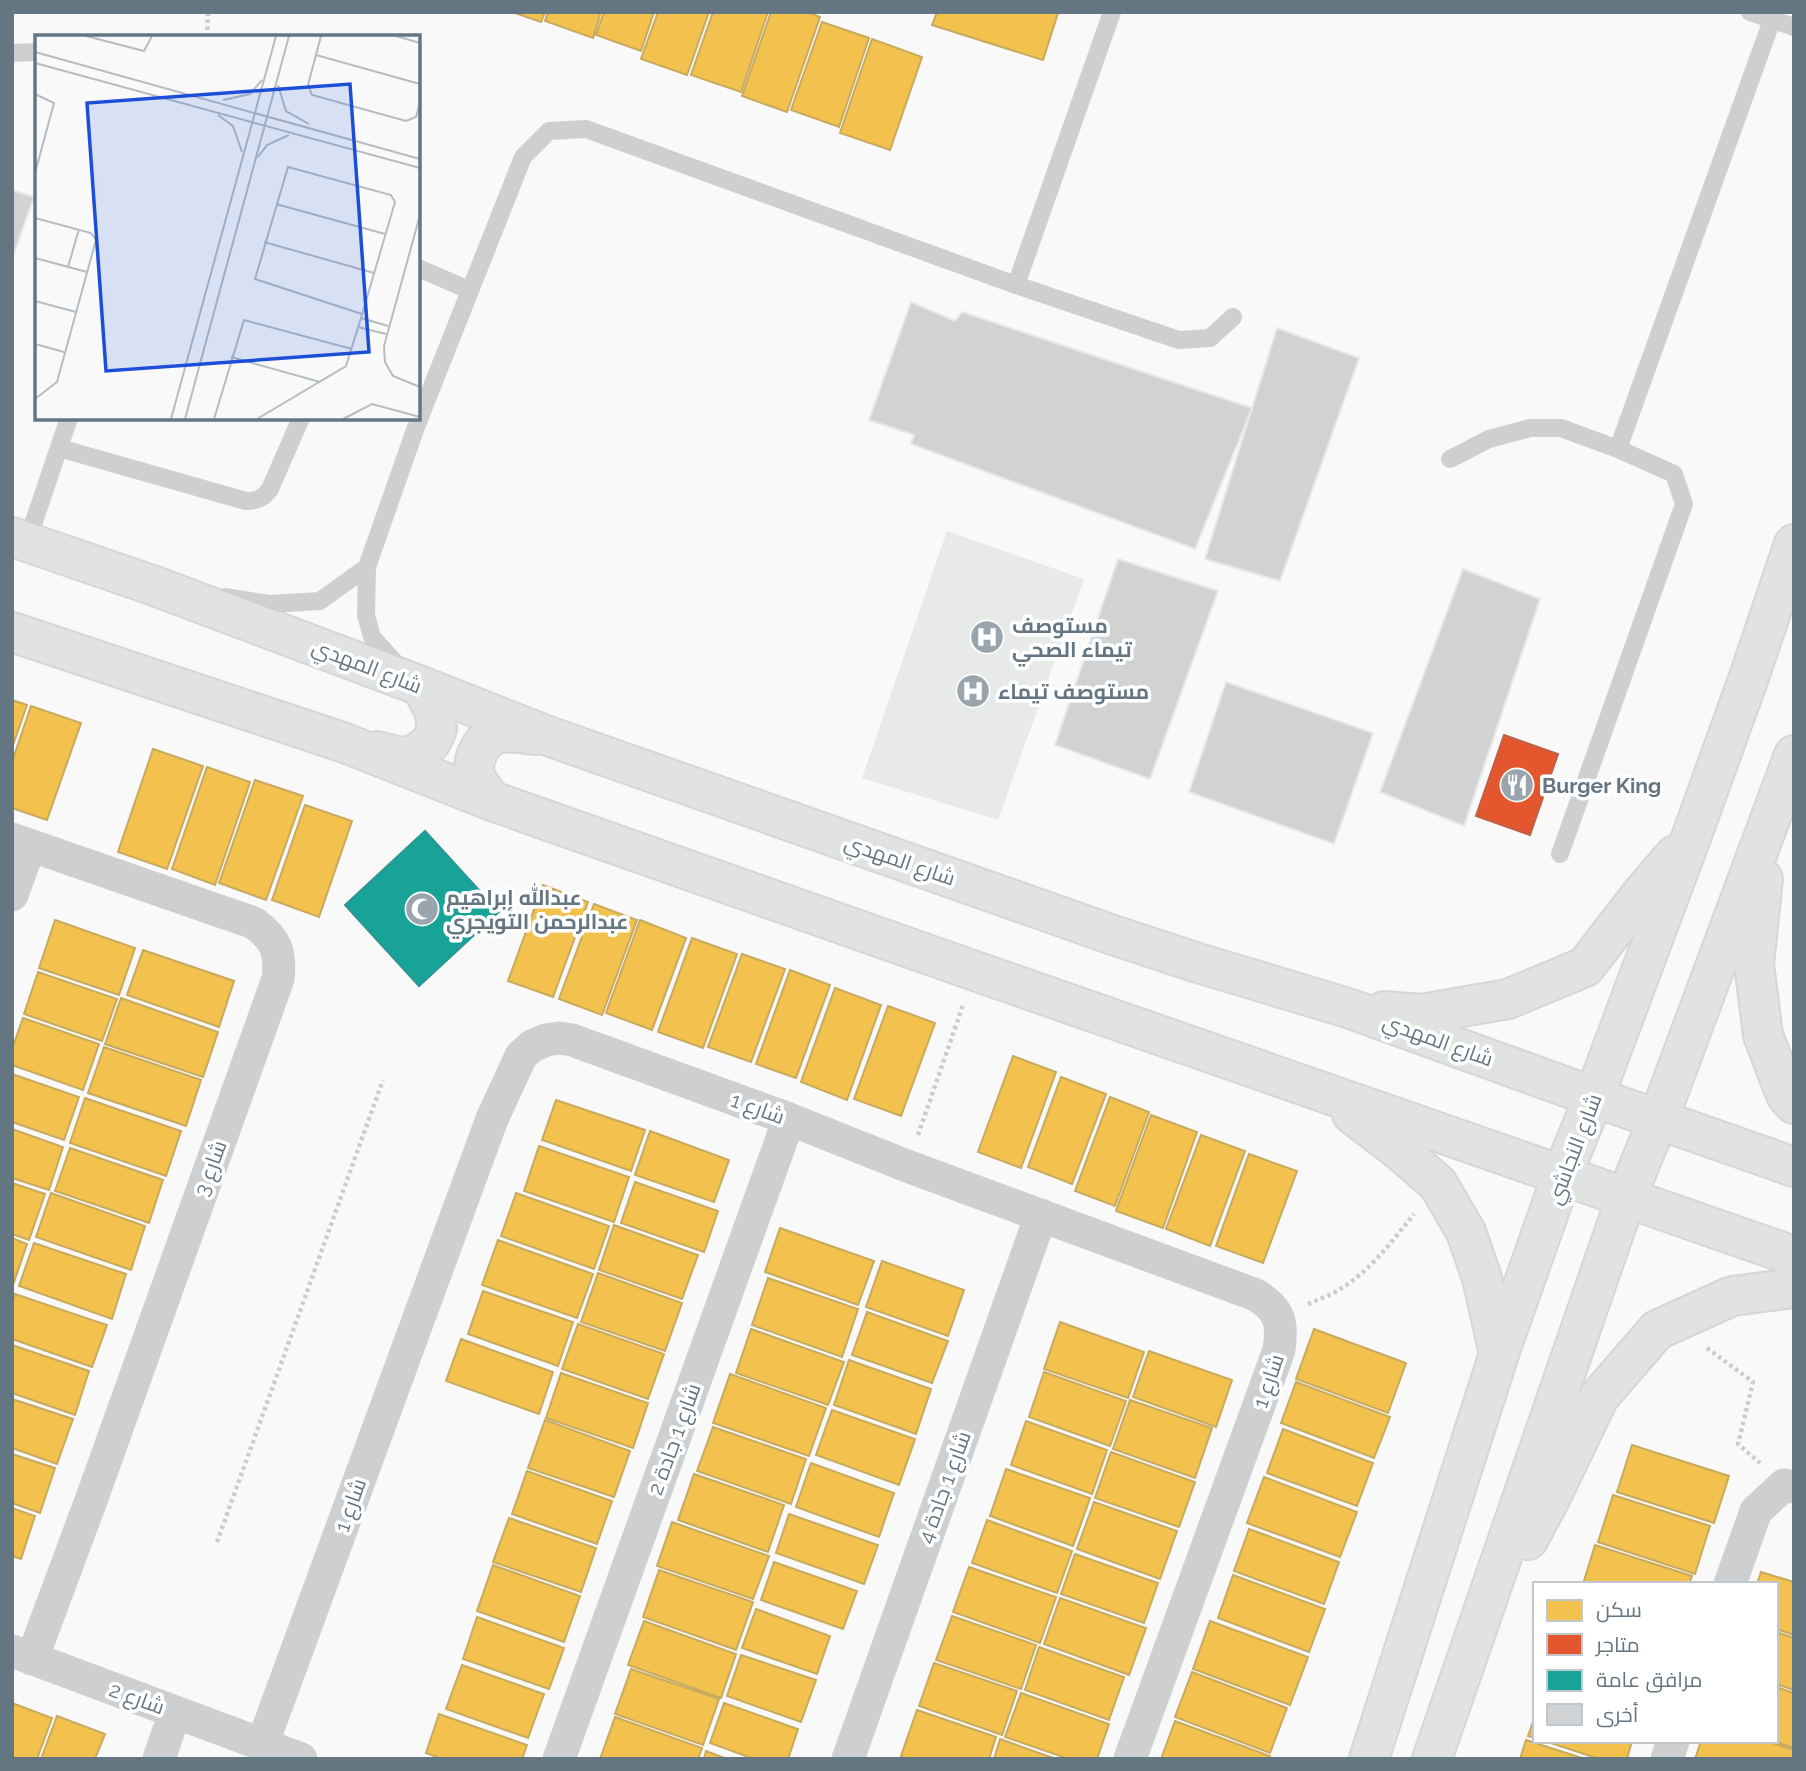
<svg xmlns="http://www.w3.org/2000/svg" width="1806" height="1771" viewBox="0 0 1806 1771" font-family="Raleway,Cairo,sans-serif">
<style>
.built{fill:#e8e9e9}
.homes{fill:#f2c14e;stroke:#c8aa5e;stroke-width:2}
.shops{fill:#e4572e;stroke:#be6048;stroke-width:2}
.public{fill:#17a398;stroke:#2e9692;stroke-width:2}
.building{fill:#d0d2d3;stroke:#e8e8e8;stroke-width:2}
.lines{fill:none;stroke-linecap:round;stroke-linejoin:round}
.secondary-casing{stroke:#d5d6d7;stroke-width:42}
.path{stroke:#cbcccd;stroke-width:4.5;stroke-dasharray:3.5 3.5;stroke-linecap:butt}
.lane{stroke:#cecfd0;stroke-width:18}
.street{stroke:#cecfd0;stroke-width:33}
.secondary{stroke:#e1e2e2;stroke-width:38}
.labels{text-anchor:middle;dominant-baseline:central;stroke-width:7;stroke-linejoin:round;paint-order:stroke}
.poi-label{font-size:21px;font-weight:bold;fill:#657683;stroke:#fff;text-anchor:start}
.street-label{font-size:21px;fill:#657683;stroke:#fff}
.inset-road{fill:none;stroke:#b5bdc3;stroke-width:2}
.view{fill:#1d4ed8;fill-opacity:0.15;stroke:#1d4ed8;stroke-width:3.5}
.inset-edge{fill:none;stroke:#657683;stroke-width:3.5}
</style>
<rect width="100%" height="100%" fill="#f9f9f9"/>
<!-- built -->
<path class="built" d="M947,531l137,48 -86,241 -136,-42z"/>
<!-- homes -->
<path class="homes" d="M512,12h33l-4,10z
M548,12h53l-8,26 -48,-17z
M604,12h50l-13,39 -45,-16z
M658,12h51l-22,63 -46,-16z
M713,12h55l-27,80 -50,-17z
M771,12h37l12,5 -33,95 -45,-16z
M937,12h120l1,1 -15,47 -111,-35z
M822,22l47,16 -30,89 -48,-17z
M872,39l50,18 -32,93 -50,-17z
M12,700l15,5 -15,43z
M31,706l50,17 -34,97 -35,-12v-46z
M153,749l50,17 -36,103 -49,-17z
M207,767l43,15 -35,103 -43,-16z
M255,780l48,16 -37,104 -47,-17z
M305,805l47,16 -33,96 -47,-17z
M543,885l45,17 -35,95 -45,-16z
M594,904l43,16 -35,95 -43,-16z
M55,920l80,28 -16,47 -80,-27z
M640,920l46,18 -34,92 -46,-17z
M692,938l45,16 -34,94 -45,-16z
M143,950l91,31 -15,46 -92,-32z
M742,954l43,15 -34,93 -43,-15z
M790,970l40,15 -34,93 -40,-14z
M38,972l79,27 -15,42 -78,-27z
M835,988l46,17 -34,95 -46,-18z
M121,998l97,34 -15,45 -98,-33z
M888,1006l47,17 -34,93 -47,-17z
M23,1018l76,26 -16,46 -71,-25v-16z
M104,1047l97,33 -15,46 -98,-33z
M1013,1056l43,16 -35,96 -43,-16z
M12,1074l67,23 -15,43 -52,-18z
M1061,1077l45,17 -34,90 -44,-17z
M1110,1097l39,15 -34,94 -40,-15z
M85,1098l96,33 -15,45 -96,-33z
M556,1100l89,30 -14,41 -89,-31z
M1151,1115l46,17 -34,96 -47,-17z
M12,1129l51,18 -14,43 -37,-12z
M650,1131l79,29 -15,42 -79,-27z
M1201,1135l44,16 -35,95 -44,-17z
M539,1146l90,31 -15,45 -90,-31z
M70,1148l93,32 -14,43 -94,-32z
M1249,1154l48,17 -34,92 -47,-17z
M635,1182l83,29 -14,41 -83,-29z
M12,1183l33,11 -16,46 -17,-6z
M51,1193l94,33 -14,44 -95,-33z
M516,1193l93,33 -15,43 -93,-33z
M614,1225l84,30 -16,44 -83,-29z
M780,1228l94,33 -16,44 -93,-33z
M12,1238l15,6 -15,44z
M498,1240l95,34 -16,44 -95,-33z
M34,1243l92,31 -14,45 -93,-33z
M882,1261l82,29 -16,46 -82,-29z
M598,1273l84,30 -17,48 -84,-29z
M768,1278l90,31 -16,48 -90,-32z
M483,1291l90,31 -15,44 -90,-32z
M15,1294l92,31 -15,42 -80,-28v-37z
M867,1312l81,29 -16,42 -80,-28z
M1060,1322l84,30 -16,46 -84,-29z
M578,1324l86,30 -16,45 -86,-30z
M751,1329l93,33 -16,43 -92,-32z
M1314,1329l92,34 -18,50 -92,-34z
M461,1339l92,33 -14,42 -93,-33z
M12,1345l77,26 -14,44 -63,-22z
M1149,1351l83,29 -16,47 -83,-30z
M849,1360l82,29 -15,45 -82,-29z
M1044,1372l82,29 -16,45 -81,-29z
M561,1373l87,30 -15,45 -87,-30z
M730,1374l96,34 -17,48 -96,-33z
M1296,1382l94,35 -16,41 -93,-35z
M12,1399l61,20 -16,45 -45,-16z
M1130,1400l82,28 -17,50 -82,-29z
M832,1410l83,29 -16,46 -83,-30z
M545,1420l85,31 -16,46 -86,-29z
M1026,1421l81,29 -15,44 -81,-29z
M713,1427l93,32 -15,45 -94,-33z
M1283,1429l90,34 -16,43 -90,-33z
M1632,1445l97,31 -15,47 -97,-31z
M1111,1452l84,30 -16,45 -84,-29z
M12,1454l43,14 -15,45 -28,-10z
M811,1463l83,30 -15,44 -83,-30z
M1006,1469l84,29 -17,48 -83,-30z
M527,1471l85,30 -15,43 -85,-30z
M694,1474l90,31 -16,47 -90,-32z
M1264,1477l93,35 -17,45 -93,-34z
M1613,1495l97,31 -15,48 -97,-32z
M1094,1502l83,29 -17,48 -83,-30z
M12,1508l23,8 -14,43 -9,-3z
M789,1514l89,31 -14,39 -88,-31z
M509,1518l87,30 -15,44 -88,-30z
M987,1520l85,31 -15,42 -85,-30z
M672,1522l97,34 -16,43 -96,-33z
M1249,1529l90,33 -15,42 -90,-33z
M1595,1545l97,31 -3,8h-106z
M1075,1554l83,29 -14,40 -83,-29z
M774,1562l83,29 -14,38 -82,-29z
M493,1565l87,31 -16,46 -87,-31z
M969,1567l87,30 -16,46 -87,-31z
M659,1570l94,32 -17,48 -93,-33z
M1761,1572l33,10v53l-18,-6v-45h-19z
M1233,1575l92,34 -16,43 -91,-34z
M1060,1598l86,30 -17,47 -85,-31z
M756,1609l74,27 -13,38 -75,-26z
M952,1616l84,29 -15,44 -85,-29z
M477,1617l87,31 -15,41 -86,-30z
M644,1621l92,33 -15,44 -93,-33z
M1210,1621l98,36 -18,48 -97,-36z
M1776,1632l18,6v52l-18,-6z
M1039,1647l85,30 -15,43 -84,-30z
M741,1655l75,25 -15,42 -74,-26z
M934,1663l83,28 -15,44 -83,-29z
M462,1665l82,29 -16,44 -82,-29z
M631,1669l88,30 -16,46 -88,-31z
M1192,1672l95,36 -17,45 -95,-36z
M1776,1687l18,6v55l-21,-7h3z
M1021,1693l88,31 -12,35h-28l-64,-22z
M12,1703l40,15 -15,41h-25z
M724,1703l74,26 -10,30h-34l-44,-16z
M917,1710l79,27 -7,22h-80l-8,-3z
M439,1714l88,31 -5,14h-80l-16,-6z
M57,1716l48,18 -10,25h-54z
M1535,1716v22l-7,-2z
M615,1717l87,31 -4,11h-98z
M1175,1721l95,35 -1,3h-108z
M1000,1739l56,20h-62z
M1526,1740l59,19h-65z
M1545,1741h87l-5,18h-28z
M1701,1741h65l28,9v9h-99z
M706,1751l21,8h-23z"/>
<!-- shops -->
<path class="shops" d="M1504,735l54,19 -28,81 -54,-19z"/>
<!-- public -->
<path class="public" d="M425,831l74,81 -80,74 -74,-81z"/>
<!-- building -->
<path class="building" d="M12,190l22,7 -22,62z
M911,302l44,19 7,-9 290,96 -57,141 -284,-105 3,-9 -45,-15z
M1277,328l82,30 -79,223 -75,-22z
M1118,559l100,32 -68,188 -95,-34z
M1463,569l77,30 -76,227 -84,-34z
M1226,682l147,51 -39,111 -145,-52z"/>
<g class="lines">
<!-- secondary casing -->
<g class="secondary-casing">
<path id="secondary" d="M12,537l140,48 269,101 127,50 565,199 85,28 150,45 246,89 200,70
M12,632l333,111 147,58 483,170 819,285
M377,751l23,6 15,-2 16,-13 6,-13 -3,-19 -13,-24
M492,801c-6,-7 -12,-15 -16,-23 -3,-6 -2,-14 0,-21 12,-31 32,-25 59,-22
M1763,879l-9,85 9,71 23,60 8,9
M1384,1011l37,3 87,-15 77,-32 59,-76 31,-36
M1352,1114l47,36 39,34 28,48 16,46 17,76
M1528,1540l22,-41 49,-102 58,-67 75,-34 62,-8
M1369,1759l130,-405 63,-179 32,-78 98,-262 57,-158 45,-133
M1432,1759l194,-561 32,-78 136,-365"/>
</g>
<!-- path -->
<path class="path" d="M207,37l1,-25
M918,1135l45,-130
M1308,1304c11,-5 24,-9 34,-16 30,-19 50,-47 72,-74
M1707,1348l46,34 -15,62 22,19
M217,1542l166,-462"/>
<!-- lane -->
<path class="lane" d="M1750,12l44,15
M12,53l25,-1
M418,268l51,22
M1016,285l96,-273
M59,448l187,53c12,0 17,-3 24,-12l31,-71
M1618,449l154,-429
M1450,459l39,-20 41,-11h31l57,21 56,25 10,30 -124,350
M27,542l42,-124
M225,597l44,7 51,-3 47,-34
M400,668l-28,-31 -6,-22 1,-48 49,-140 107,-270 26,-26 37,-2 430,156 163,55 31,-2 23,-21"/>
<!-- street -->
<path class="street" d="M12,839l242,84c22,16 27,29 24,56l-185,516 -61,164
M12,895l18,-50
M1730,1584l26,-73 28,-26 10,2
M12,1651l289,108
M262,1745l230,-626 29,-63 11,-10 14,-6 13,-2 13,2 217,79 118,47 349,129c24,15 27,27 23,55l-149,409
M159,1759l16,-47
M559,1759l230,-640
M848,1759l193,-544
M1667,1759l6,-18"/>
<!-- secondary -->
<use href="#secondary" class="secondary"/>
</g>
<!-- icons -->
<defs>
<g id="hospital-disc" transform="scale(1.75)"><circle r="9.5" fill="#99a4ac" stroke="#fff"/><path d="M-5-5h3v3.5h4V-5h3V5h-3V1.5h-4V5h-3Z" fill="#fff"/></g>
<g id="restaurant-disc" transform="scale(1.75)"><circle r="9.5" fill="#99a4ac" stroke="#fff"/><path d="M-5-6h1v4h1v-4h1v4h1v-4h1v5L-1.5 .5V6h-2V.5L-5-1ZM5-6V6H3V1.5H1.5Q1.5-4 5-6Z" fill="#fff"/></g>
<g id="mosque-disc" transform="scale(1.75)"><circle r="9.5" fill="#99a4ac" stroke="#fff"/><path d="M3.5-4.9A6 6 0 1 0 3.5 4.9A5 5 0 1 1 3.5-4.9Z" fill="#fff"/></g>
</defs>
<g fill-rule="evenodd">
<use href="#hospital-disc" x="987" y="637"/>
<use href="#hospital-disc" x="973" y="691"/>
<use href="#restaurant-disc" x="1517" y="785"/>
<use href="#mosque-disc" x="422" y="909"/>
</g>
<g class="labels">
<!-- poi labels -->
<g class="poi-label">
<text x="1012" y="625">مستوصف<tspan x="1012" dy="24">تيماء الصحي</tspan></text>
<text x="998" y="691">مستوصف تيماء</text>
<text x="1542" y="785">Burger King</text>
<text x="446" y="897">عبدالله إبراهيم<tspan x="446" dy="24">عبدالرحمن التويجري</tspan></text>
</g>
<!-- street labels -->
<g class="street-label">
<text transform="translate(367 666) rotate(21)">شارع المهدي</text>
<text transform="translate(900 860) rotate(19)">شارع المهدي</text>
<text transform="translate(1438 1040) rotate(20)">شارع المهدي</text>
<text transform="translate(758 1108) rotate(20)">شارع 1</text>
<text transform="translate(1574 1149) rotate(-69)">شارع النجاشي</text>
<text transform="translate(210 1168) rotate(-70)">شارع 3</text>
<text transform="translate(1268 1381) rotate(-71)">شارع 1</text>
<text transform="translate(674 1439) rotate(-70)">شارع 1 جادة 2</text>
<text transform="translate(944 1487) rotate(-70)">شارع 1 جادة 4</text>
<text transform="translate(350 1505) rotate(-70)">شارع 1</text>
<text transform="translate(137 1698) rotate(20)">شارع 2</text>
</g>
</g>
<!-- overview -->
<g transform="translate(35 35)">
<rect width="385" height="385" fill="#f9f9f9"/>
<path class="inset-road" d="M51,1l58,15 8,-15M286,1l-13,49 4,10 94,26 10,-4 4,-15M361,1l24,7M0,17l385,107M281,20l104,29M0,28l385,105M243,50l8,26 23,13M0,59l19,9 -19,70M188,65l27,-6 12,-14M183,80l15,11 9,26M223,122l9,-12 22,-10M241,169l109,30M385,180l-36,131 1,16 8,14 27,11M0,183l56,15 5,7 -39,142 -22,17M229,207l110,31M0,223l52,14M33,232l11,-38M0,266l41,11M326,283l27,8M323,292l28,7M0,309l29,8M196,322l89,25M136,384l105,-383M150,384l104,-383M179,384l30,-99 108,29M222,384l89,-53 15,-48 34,-116 -4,-7 -103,-28 -33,112 107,35M308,384l29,-15 48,13"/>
<path class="view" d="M315,49l19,268 -263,19 -19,-268z"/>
<rect width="385" height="385" class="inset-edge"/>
</g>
<!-- border -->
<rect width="1806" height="1771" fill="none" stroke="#657683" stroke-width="28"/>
<!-- legend -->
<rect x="1533" y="1582" width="245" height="161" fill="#ffffff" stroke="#c1c8cd" stroke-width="2"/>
<rect x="1547" y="1600" width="35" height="21" fill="#f2c14e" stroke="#c1c8cd" stroke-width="2"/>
<text x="1596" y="1617" font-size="21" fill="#657683">سكن</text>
<rect x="1547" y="1634" width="35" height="21" fill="#e4572e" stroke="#c1c8cd" stroke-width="2"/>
<text x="1596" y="1652" font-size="21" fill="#657683">متاجر</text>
<rect x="1547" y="1670" width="35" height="21" fill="#17a398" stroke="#c1c8cd" stroke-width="2"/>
<text x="1596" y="1687" font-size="21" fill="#657683">مرافق عامة</text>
<rect x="1547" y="1704" width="35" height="21" fill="#d0d2d3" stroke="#c1c8cd" stroke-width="2"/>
<text x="1596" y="1722" font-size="21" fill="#657683">أخرى</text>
</svg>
